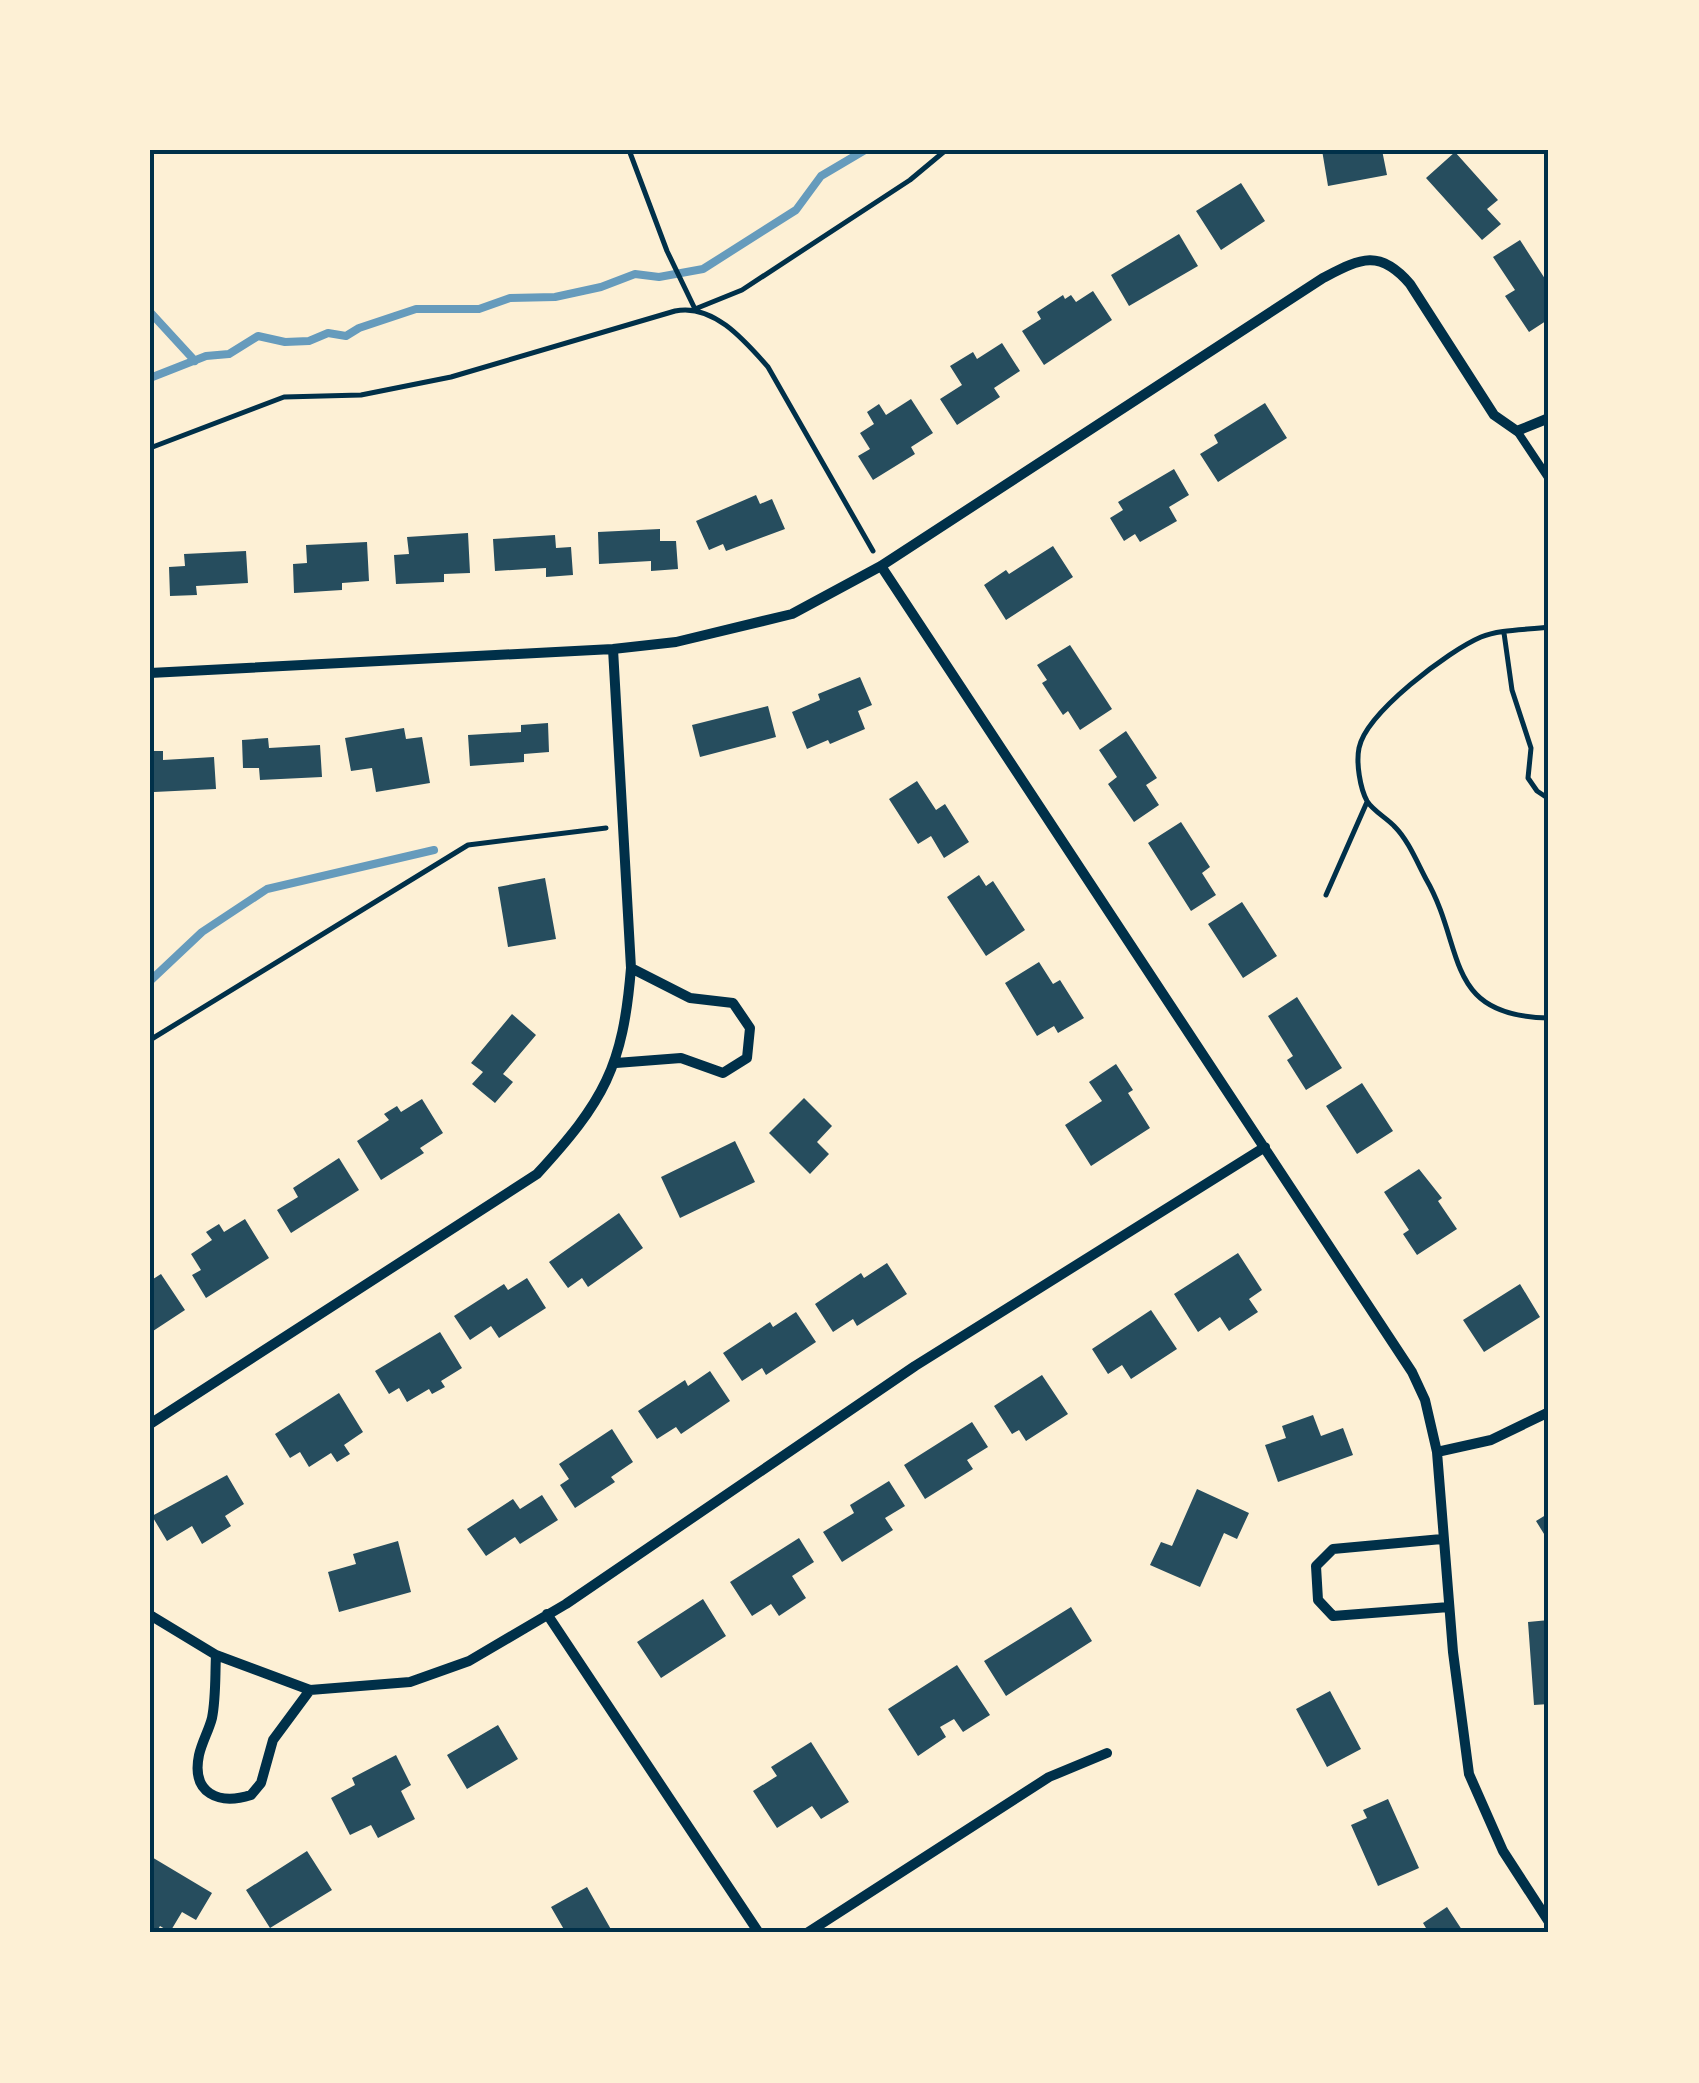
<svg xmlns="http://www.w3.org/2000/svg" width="1699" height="2083" viewBox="0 0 1699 2083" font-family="Quicksand,sans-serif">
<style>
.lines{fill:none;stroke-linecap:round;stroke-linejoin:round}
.stream{stroke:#669bbc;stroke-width:8}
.building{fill:#264d5e}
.path{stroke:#003049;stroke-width:5}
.service{stroke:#003049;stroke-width:8}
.minor{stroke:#003049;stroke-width:10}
.neatline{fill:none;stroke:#003049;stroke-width:4}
</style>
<rect width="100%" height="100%" fill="#fdf0d5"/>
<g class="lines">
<!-- stream -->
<path class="stream" d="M150,312l45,49
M150,378l56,-22 23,-2 29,-18 27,6 24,-1 19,-8 18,3 13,-8 57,-19h63l31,-11 45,-1 46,-10 34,-13 24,3 44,-8 93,-59 25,-34 44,-26
M150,981l52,-49 65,-43 167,-39"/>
</g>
<!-- building -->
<path class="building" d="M1322,150h60l5,25 -59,11z
M1455,152l43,48 -11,9 14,15 -19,16 -56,-62z
M1241,183l24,38 -44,29 -25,-39z
M1179,234l19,32 -69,40 -18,-31z
M1520,240l29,45v34l-20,13 -24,-36 10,-6 -22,-33z
M1093,291l19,29 -68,45 -22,-34 19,-12 -4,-7 26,-17 2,4 6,-4 5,7z
M1002,343l18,28 -26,17 6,9 -43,28 -17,-26 22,-14 -12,-19 23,-14 4,7z
M911,399l22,34 -22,14 4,7 -42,26 -15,-24 12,-7 -10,-16 14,-9 -7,-12 12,-8 7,11z
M1265,403l22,35 -69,44 -18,-28 18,-11 -4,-8z
M1174,469l15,26 -20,12 8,14 -37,21 -5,-8 -11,7 -14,-23 13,-8 -5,-8z
M756,495l4,9 12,-5 13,30 -59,22 -3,-7 -14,6 -13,-29z
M660,529v12h16l2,28 -27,2v-10l-52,3 -1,-32z
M468,533l2,40 -26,1v8l-48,2 -2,-29 15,-1 -2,-17z
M555,535l1,13 15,-1 2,28 -27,2v-9l-51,3 -2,-32z
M367,542l2,39 -27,2v7l-48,3 -1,-29 14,-1 -1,-18z
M1053,546l20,31 -67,43 -22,-35 22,-15 3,4z
M246,551l2,32 -52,3 1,9 -27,1 -1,-29 16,-1 -1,-12z
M1070,645l42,64 -32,21 -12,-19 -5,4 -21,-32 5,-3 -10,-15z
M860,677l12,28 -14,6 7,18 -35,15 -2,-4 -21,9 -15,-37 28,-12 -2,-6z
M768,706l8,31 -76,20 -8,-32z
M548,723l1,29 -25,2v8l-54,4 -2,-31 53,-3v-7z
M404,728l2,11 16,-2 8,46 -54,9 -4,-24 -21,3 -6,-33z
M1126,731l31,47 -11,7 13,20 -25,17 -26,-38 9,-7 -18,-27z
M268,738l1,10 51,-3 2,32 -62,3 -1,-12h-16l-1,-28z
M150,751h13v9l51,-3 2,32 -62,3 -1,-12h-3z
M917,781l19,29 9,-6 24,38 -25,16 -13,-22 -13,8 -29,-45z
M1181,822l29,45 -8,6 14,22 -25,16 -43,-68z
M979,875l7,11 7,-5 32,49 -39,26 -39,-59z
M545,878l11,61 -48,8 -10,-60z
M1242,902l35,54 -34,22 -35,-54z
M1039,962l14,22 7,-4 24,38 -26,15 -4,-7 -17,10 -32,-53z
M1297,997l45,71 -36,22 -19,-30 6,-4 -25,-40z
M512,1014l24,21 -33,39 10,8 -18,21 -23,-19 11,-12 -12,-9z
M1116,1064l17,26 -5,3 22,35 -59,38 -26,-41 37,-24 -13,-19z
M1362,1083l31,48 -36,23 -31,-48z
M804,1098l28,28 -15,16 12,12 -19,20 -41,-41z
M422,1099l21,34 -23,15 4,5 -43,27 -24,-39 32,-21 -5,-6 13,-8 4,6z
M735,1141l20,41 -75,36 -19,-41z
M339,1158l20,32 -68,43 -14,-23 21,-13 -5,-9z
M1419,1169l23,29 -4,3 19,28 -40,26 -14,-21 6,-4 -25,-38z
M619,1213l24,35 -55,39 -6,-9 -14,10 -19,-26z
M245,1219l24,39 -63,40 -14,-23 9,-5 -10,-16 21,-14 -6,-8 13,-8 5,8z
M1238,1253l24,37 -13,9 9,13 -29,19 -9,-14 -22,15 -24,-38z
M887,1263l20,31 -50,32 -4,-7 -20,13 -18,-28 46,-31 3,5z
M161,1274l24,36 -35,23v-52z
M527,1278l19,30 -47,30 -8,-12 -21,14 -16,-24 50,-32 4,6z
M1520,1284l20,33 -56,35 -21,-32z
M1151,1310l26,39 -46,30 -9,-14 -14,9 -16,-25z
M796,1312l20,30 -50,33 -4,-7 -20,13 -19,-28 47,-31 3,5z
M440,1332l22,36 -21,13 4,6 -13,7 -3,-5 -22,13 -8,-14 -10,6 -14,-23z
M710,1371l20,30 -49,33 -5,-7 -19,12 -19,-28 47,-31 3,6z
M1042,1375l26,39 -42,27 -7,-11 -7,4 -18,-28z
M339,1393l24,39 -19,13 6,9 -13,8 -6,-9 -22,14 -9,-15 -10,6 -15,-24z
M1313,1415l8,21 22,-8 10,27 -75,27 -13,-37 21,-7 -4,-12z
M972,1422l16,25 -21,13 6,9 -48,30 -21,-34z
M612,1429l21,33 -22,15 4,5 -40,26 -15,-23 9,-6 -10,-15z
M227,1475l17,29 -19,12 6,10 -29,18 -10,-18 -25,15 -15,-25z
M889,1481l16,25 -20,12 8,12 -51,32 -19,-30 31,-19 -4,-8z
M1197,1489l52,24 -12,26 -13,-6 -24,54 -50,-22 11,-23 11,4z
M542,1495l16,25 -38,24 -5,-7 -29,19 -19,-27 46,-30 7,10z
M1549,1513v29l-13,-21z
M799,1538l15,24 -22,14 14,22 -27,18 -8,-12 -19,12 -22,-34z
M398,1541l13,51 -72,20 -11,-40 28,-8 -3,-10z
M703,1599l23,37 -65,42 -24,-36z
M1071,1607l21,34 -86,55 -22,-35z
M1549,1620v84l-15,1 -6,-83z
M957,1665l33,50 -27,17 -9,-13 -14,8 6,10 -28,19 -30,-47z
M1330,1691l31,58 -34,18 -31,-58z
M498,1725l20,34 -51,30 -20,-34z
M811,1742l38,60 -28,17 -9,-13 -35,22 -24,-37 24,-15 -6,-9z
M396,1755l15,30 -10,6 14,28 -37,19 -7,-13 -21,10 -19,-37 24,-13 -3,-7z
M1388,1799l31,69 -41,18 -27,-61 16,-7 -4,-8z
M307,1851l25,39 -62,38 -24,-38z
M150,1856l62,37 -16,27 -14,-8 -12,20 -10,-6 -4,7h-6z
M587,1887l26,46h-47l-15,-26z
M1447,1907l17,26h-35l-6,-10z"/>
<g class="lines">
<!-- path -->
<path class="path" d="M629,150l38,101 28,58 47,-19 168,-110 36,-30
M150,448l134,-51 77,-2 90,-18 224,-66c38,-8 70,30 93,56l105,184
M1549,627c-21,3 -49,2 -68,10 -33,14 -115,76 -122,111 -3,15 1,40 8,53 6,10 20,17 28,26 13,13 22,35 31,52 40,69 16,137 123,139
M1504,633l8,57 19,58 -3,30 9,13 12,8
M1326,895l41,-93
M150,1040l318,-195 138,-17"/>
<!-- service -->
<path class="service" d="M1517,431l32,48"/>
<!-- minor -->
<path class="minor" d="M881,566l531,806 13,28 12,52 16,200 16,122 34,77 46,71
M150,673l463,-24 63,-7 116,-28 89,-48 442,-288c37,-19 56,-30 87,6l84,131 23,16 32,-13
M616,1063l65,-5 42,15 24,-15 3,-30 -17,-25 -43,-5 -59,-30
M150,1424l387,-250c67,-73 86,-107 94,-206l-18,-319
M1437,1452l54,-12 58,-28
M1442,1539l-109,10 -17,17 2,34 15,16 116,-9
M547,1614l212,319
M150,1615l66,40 94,35 100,-8 59,-21 97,-57 349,-238 350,-219
M216,1655c-1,21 0,43 -4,63 -3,12 -10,24 -13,37 -8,39 20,50 52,40l10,-12 12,-43 37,-50
M807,1933l242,-156 58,-24"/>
</g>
<!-- border -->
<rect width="1699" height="2083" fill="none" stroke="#fdf0d5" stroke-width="305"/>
<rect x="152" y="152" width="1394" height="1778" class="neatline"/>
</svg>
